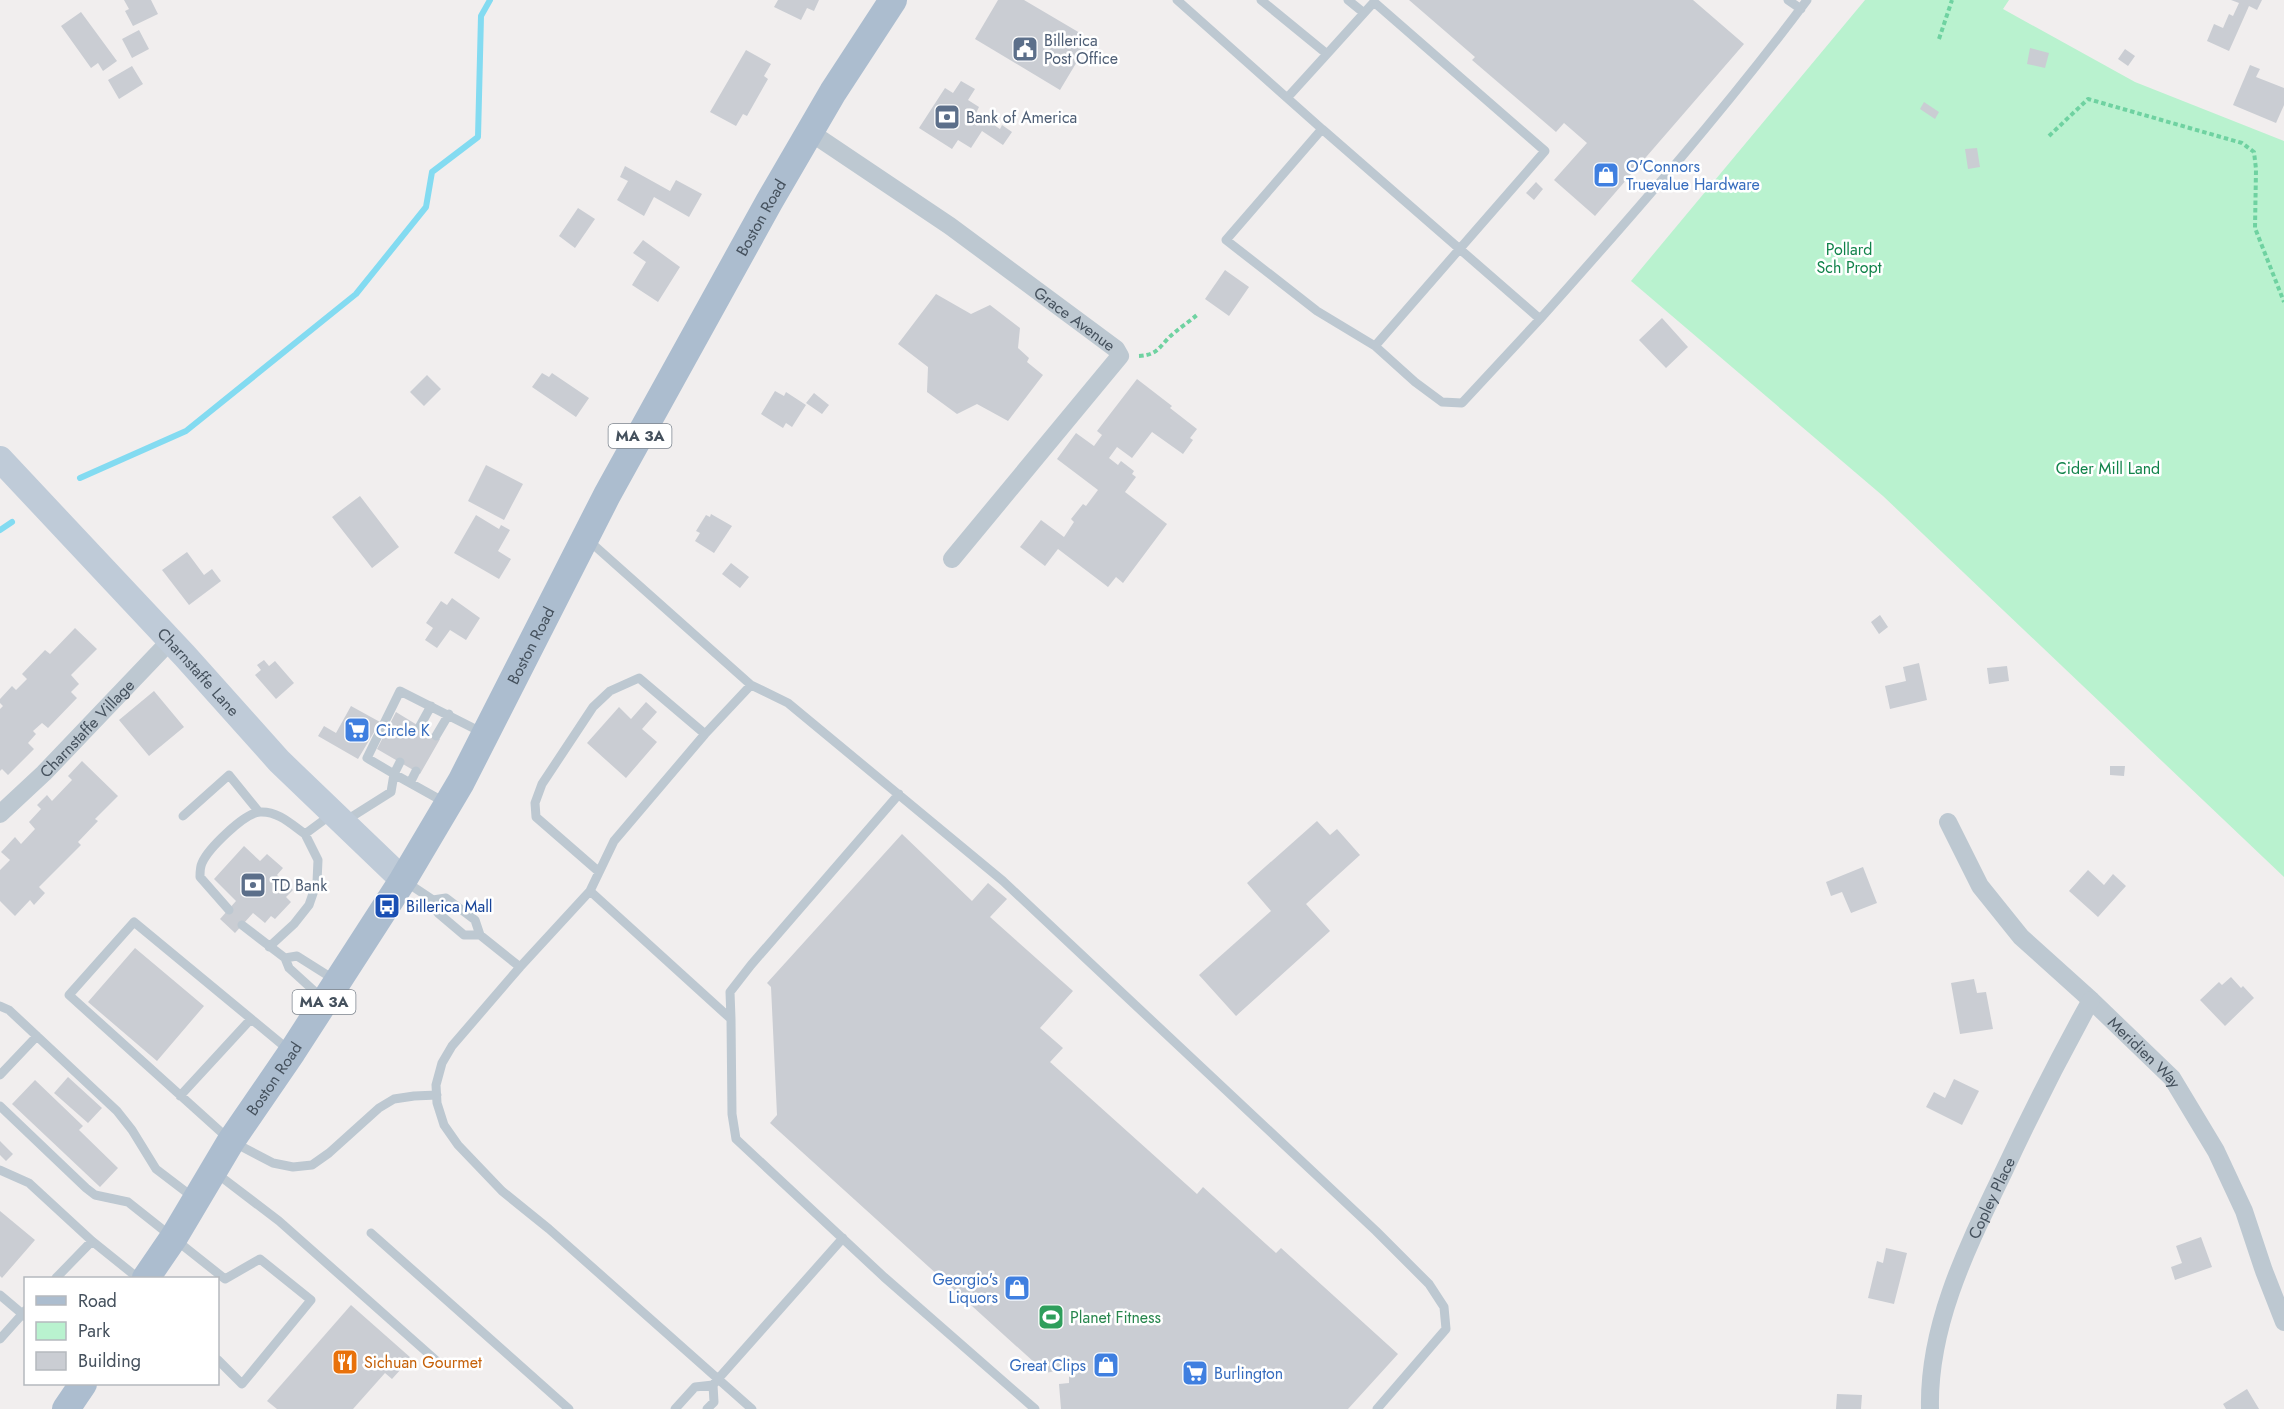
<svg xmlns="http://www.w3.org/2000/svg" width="2284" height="1409" viewBox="0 0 2284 1409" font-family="Jost,sans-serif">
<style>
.green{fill:#b9f2cf}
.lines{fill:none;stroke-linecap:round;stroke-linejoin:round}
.stream{stroke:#83dbf1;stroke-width:6}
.building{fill:#cacdd3}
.path{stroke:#6fd2a1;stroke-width:4;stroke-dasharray:4.5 3;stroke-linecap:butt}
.service{stroke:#bdc8d1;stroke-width:9}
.minor{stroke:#bdc8d1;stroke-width:18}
.secondary{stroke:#bfcbd8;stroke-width:26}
.primary{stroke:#acbdcf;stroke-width:28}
.labels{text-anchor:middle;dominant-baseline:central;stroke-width:5;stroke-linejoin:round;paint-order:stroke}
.shield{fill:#fff;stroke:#7d858e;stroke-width:1.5}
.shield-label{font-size:15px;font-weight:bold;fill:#45515d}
.service-label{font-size:16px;fill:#4e5e75;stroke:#fff;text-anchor:start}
.shop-label{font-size:16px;fill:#366cbe;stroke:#fff;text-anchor:start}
.street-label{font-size:16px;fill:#45515d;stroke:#fff}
.park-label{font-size:16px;fill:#11834a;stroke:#fff}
.transit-label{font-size:16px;fill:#164399;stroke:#fff;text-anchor:start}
.leisure-label{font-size:16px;fill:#27864d;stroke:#fff;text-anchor:start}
.food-label{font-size:16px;fill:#c56008;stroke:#fff;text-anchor:start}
</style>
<rect width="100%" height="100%" fill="#f1eeee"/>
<!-- green -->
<path class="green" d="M1865,0h144l-6,9 132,73 149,59v736l-401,-381 -252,-215z"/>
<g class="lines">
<!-- stream -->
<path class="stream" d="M80,478l106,-47 170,-137 70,-87 6,-35 46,-35 3,-121 9,-16
M0,530l12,-8"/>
</g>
<!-- building -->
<path class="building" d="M124,0h27l7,14 -25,12 -8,-15 4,-2z
M778,0h41l-5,11 -7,-3 -6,12 -27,-13z
M998,0h26l56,33 -6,10 10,7 -24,40 -85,-51z
M1409,0h284l51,44 -149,172 -41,-36 33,-37 -23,-20 -8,9 -84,-72 3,-3z
M2231,0h31l-5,10 -8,-4 -20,45 -22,-10 7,-17 9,4 6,-14 4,2 6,-13z
M81,12l36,49 -14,10 -5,-8 -7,5 -30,-42z
M139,30l10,19 -17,9 -10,-19z
M2030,48l19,5 -4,15 -18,-4z
M2125,49l10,7 -7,10 -10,-7z
M746,50l25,14 -7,12 4,3 -21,37 -4,-2 -7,12 -26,-14z
M2250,65l10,4 -4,8 28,11v17l-8,18 -43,-18z
M132,66l11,18 -24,15 -11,-19z
M961,81l14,8 -7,11 11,7 -3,6 24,16 2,-4 10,7 -9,13 -21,-14 -11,17 -13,-8 -6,9 -33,-21 26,-40 8,5z
M1924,102l15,10 -4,7 -15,-10z
M1977,148l3,19 -12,2 -3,-20z
M625,166l45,25 6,-11 26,14 -13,23 -35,-20 -10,19 -27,-16 11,-19 -8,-4z
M1536,182l7,7 -9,11 -8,-7z
M578,208l17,11 -20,29 -16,-12z
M643,240l37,27 -22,35 -26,-17 14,-23 -13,-9z
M1225,270l24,17 -20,29 -24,-17z
M936,294l35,20 19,-9 30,23 -2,20 11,10 -2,4 16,13 -35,46 -31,-17 -20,10 -30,-22 1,-25 -30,-23z
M1662,318l26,29 -22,21 -27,-28z
M542,373l7,4 3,-4 37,25 -13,19 -44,-30z
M427,375l14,14 -17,17 -14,-14z
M1137,379l35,27 -2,2 27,21 -7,9 3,2 -10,14 -31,-22 -20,26 -15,-11 -8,11 9,7 3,-4 13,10 -2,3 4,3 -11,15 42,32 -44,59 -7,-6 -8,10 -50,-38 -13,17 -25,-19 21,-27 23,17 10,-15 -3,-3 12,-15 3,2 12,-16 -41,-31 19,-26 18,13 8,-11 -5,-4z
M775,391l9,5 2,-4 20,13 -14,22 -6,-4 -3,5 -22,-14z
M814,393l15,12 -7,9 -16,-11z
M486,465l37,19 -19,36 -36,-19z
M360,496l39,51 -27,21 -40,-51z
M711,514l21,12 -18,27 -19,-12 5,-8 -4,-2 10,-16 4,2z
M476,515l23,14 2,-4 9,5 -12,21 13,8 -12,20 -45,-26z
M187,552l17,23 8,-6 9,12 -32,24 -27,-35z
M731,563l18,14 -9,11 -18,-14z
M452,598l28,20 -14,22 -16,-10 -13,18 -12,-8 8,-12 -7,-5 15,-22 6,4z
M1880,615l8,12 -9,7 -8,-12z
M75,628l22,21 -26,26 8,9 -8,8 6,6 -29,30 -6,-5 -9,8 3,3 -8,9 6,6 -26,26 -6,-6 -2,2v-62l3,-3 -3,-3v-4l12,-13 4,4 11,-11 -5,-5 23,-24 5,4z
M264,660l5,6 6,-5 19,22 -18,16 -21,-24 6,-5 -4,-5z
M1919,663l8,37 -37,9 -5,-23 21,-5 -3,-14z
M2007,666l2,15 -20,3 -2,-16z
M154,691l30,36 -35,29 -30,-36z
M646,702l11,10 -15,17 15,13 -31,36 -39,-35 32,-36 12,12z
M351,706l29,16 -22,37 -40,-23 6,-10 12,7z
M396,712l44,27 -20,35 -43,-25z
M82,761l36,35 -23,23 3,2 -20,21 3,3 -42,42 6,6 -11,12 -4,-5 -15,16 -15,-15v-31l10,-10 -9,-8 14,-15 6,7 14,-15 -6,-7 12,-13 -4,-4 10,-10 5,6 20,-21 -4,-4z
M2110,766h15l-1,10 -14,-1z
M1317,821l13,14 7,-6 23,26 -54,49 24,27 -94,85 -37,-41 72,-64 -24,-28z
M902,834l70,67 16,-18 19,16 -17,18 83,74 -33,37 23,20 -13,14 147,132 6,-7 73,66 5,-5 117,106 -50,55h-287l-2,-25 10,-1v-15l-23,5 -276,-250 7,-8 -6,-128 -4,-4z
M244,846l16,15 7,-7 16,14 -6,7 16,15 -7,7 5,5 -16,17 -4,-3 -6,7 -12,-10 -18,20 -15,-14 16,-18 -22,-22z
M1863,867l14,36 -26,10 -9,-21 -11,4 -5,-14z
M2088,870l16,15 9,-11 13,12 -28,31 -29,-26z
M135,948l69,58 -47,55 -69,-59z
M2231,977l10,11 2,-2 11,12 -29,28 -25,-26 19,-18 3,3z
M1974,979l3,14 9,-1 7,37 -33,5 -9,-51z
M68,1077l34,31 -14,15 -34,-30z
M1954,1079l25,12 -17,34 -36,-18 8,-15 11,6z
M35,1080l48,46 -4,4 39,38 -18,19 -88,-83z
M0,1141l13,13 -7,7 -6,-6z
M0,1211l35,29 -33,38 -2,-2z
M2201,1237l11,30 -37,13 -4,-13 11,-4 -6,-17z
M1886,1248l21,5 -13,51 -26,-6 9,-37 6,2z
M351,1305l60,53 -19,21 -7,-6 -32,36h-76l-10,-8z
M2247,1389l12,20h-33l-3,-5z
M1837,1394l25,1 -1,14h-25z"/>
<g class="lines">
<!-- path -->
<path class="path" d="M1939,39l13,-39
M2049,136l39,-37 154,44 12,9 2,17 -1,59 29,74
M1139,356c21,-1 21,-12 35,-23 7,-6 16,-12 23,-18"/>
<!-- service -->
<path class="service" d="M1177,0l145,129 -96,111 91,71 58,35 170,-195 -171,-149 -47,52 -66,-54
M1348,0l16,13
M1788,0l13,9
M1287,98l40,-44
M1322,129l218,190c92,-103 184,-208 267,-319
M1375,346l40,36 27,20 20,1 78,-84
M587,539l164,146 37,18 215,178 373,350 53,53 15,23 2,22 -69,80
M751,685l-46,49 -91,107 -24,50 -70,76 -68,79 -10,17 -6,22 1,18 7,22 14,20 44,46 47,38 203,180
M420,726l11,-20
M436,736l13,-22
M400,762l-6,12 52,29
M410,783l6,-12
M183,816l46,-41 30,37
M345,821l46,-29 3,-18 -27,-16 33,-67 83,42
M598,871l-62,-54 -1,-14 7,-19 51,-77 17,-16 29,-13 66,56
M406,882l27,18 5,13 26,22h16
M590,891l141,128 1,95 4,25 148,138 151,132
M433,900l13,-2 29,22 5,15 40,32
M229,910l-29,-33c0,-4 0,-10 2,-14 6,-14 42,-50 58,-51 18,-1 31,12 45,22l27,-20
M242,925l43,33 4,10 34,31
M269,947l25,-23 15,-19 8,-23 1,-22 -13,-26
M285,958l12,-2 38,24
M0,1006l9,4 108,101 15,19 24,39 38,29
M731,1019l-1,-27 21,-27 148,-171
M290,1051l-156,-129 -65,73 162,146 42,22 20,4 19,-2 17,-12 50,-45 15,-9 20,-3 23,-1
M0,1075l37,-39
M180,1096l71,-77
M0,1106l86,82 9,7 33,7 97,77 35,-20 51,41 -69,84 -24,-24
M0,1170l29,13 63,58 46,37
M216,1173l63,48 160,142
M371,1233l198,176
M56,1278l36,-37
M0,1295l26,22
M0,1339l26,-29
M675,1409l20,-22 18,-2
M707,1409l7,-7 -1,-17 5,-6 125,-141"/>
<!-- minor -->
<g class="minor">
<path id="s1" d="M810,132l140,94 166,123 4,7 -168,203"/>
<path id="s2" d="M0,814l44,-41 126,-132"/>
<path id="s3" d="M1948,822l32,64 41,51 70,63 81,78 44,73 28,60 20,60 20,51"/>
<path id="s4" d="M1930,1409c-2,-85 38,-163 74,-238 27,-58 56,-115 87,-171"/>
</g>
<!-- secondary -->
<path class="secondary" id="s5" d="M0,459l185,197 94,105 124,119"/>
<!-- primary -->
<g class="primary">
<path id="s6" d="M146,1278l28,-41 57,-96 61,-89 111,-172 58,-98 146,-287 162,-293 64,-110 60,-92"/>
<path d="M66,1409l17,-25"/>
</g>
</g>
<!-- icons -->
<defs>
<g id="civic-square" transform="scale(1.35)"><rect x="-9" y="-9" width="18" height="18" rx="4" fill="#5c6f8a" stroke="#fff"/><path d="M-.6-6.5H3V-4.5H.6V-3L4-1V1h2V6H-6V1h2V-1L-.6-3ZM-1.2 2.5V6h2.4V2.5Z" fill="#fff"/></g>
<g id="bank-square" transform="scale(1.35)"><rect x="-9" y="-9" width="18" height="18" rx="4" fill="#5c6f8a" stroke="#fff"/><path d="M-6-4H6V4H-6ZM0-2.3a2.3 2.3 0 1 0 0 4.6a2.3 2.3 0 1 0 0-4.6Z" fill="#fff"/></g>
<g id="shop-square" transform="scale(1.35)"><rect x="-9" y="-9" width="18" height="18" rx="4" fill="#3f7fe0" stroke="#fff"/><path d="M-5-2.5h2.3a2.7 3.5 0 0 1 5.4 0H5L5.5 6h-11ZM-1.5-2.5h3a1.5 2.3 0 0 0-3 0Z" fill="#fff"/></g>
<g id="supermarket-square" transform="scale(1.35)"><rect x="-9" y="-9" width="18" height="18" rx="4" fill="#3f7fe0" stroke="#fff"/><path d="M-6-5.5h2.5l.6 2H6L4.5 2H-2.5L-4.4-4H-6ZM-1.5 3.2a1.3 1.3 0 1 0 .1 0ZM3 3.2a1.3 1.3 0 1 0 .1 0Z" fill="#fff"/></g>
<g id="bus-square" transform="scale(1.35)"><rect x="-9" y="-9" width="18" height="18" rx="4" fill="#1a4fb4" stroke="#fff"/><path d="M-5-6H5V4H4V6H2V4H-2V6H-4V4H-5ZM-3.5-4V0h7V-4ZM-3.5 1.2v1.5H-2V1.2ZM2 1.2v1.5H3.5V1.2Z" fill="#fff"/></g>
<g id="stadium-square" transform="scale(1.35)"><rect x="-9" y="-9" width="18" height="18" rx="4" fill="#2e9e5b" stroke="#fff"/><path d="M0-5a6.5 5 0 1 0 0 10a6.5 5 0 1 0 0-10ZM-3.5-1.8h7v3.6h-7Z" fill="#fff"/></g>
<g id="restaurant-square" transform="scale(1.35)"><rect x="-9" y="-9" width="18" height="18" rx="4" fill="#e8710a" stroke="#fff"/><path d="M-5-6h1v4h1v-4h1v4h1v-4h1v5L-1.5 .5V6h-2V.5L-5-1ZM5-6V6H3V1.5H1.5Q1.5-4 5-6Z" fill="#fff"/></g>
</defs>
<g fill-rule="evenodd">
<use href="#civic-square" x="1025" y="49"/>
<use href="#bank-square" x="947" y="117"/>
<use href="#shop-square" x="1606" y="175"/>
<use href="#supermarket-square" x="357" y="730"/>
<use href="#bank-square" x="253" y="885"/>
<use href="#bus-square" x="387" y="906"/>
<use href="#shop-square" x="1017" y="1288"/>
<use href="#stadium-square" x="1051" y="1317"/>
<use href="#restaurant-square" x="345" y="1362"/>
<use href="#shop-square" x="1106" y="1365"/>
<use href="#supermarket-square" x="1195" y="1373"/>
</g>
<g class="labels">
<!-- shield labels -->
<g class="shield">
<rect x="608.5" y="424" width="63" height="24" rx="4.5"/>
<rect x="292.5" y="990" width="63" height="24" rx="4.5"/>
</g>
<g class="shield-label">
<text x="640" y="436">MA 3A</text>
<text x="324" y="1002">MA 3A</text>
</g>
<!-- service labels -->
<g class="service-label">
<text x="1044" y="40">Billerica<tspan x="1044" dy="18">Post Office</tspan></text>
<text x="966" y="117">Bank of America</text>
<text x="272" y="885">TD Bank</text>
</g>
<!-- shop labels -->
<g class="shop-label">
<text x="1626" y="166">O'Connors<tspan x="1626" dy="18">Truevalue Hardware</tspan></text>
<text x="376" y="730">Circle K</text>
<text x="998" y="1279" text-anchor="end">Georgio's<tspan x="998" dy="18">Liquors</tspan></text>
<text x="1086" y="1365" text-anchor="end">Great Clips</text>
<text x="1214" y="1373">Burlington</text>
</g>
<!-- street labels -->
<g class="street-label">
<text stroke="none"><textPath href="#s6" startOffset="1227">Boston Road</textPath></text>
<text stroke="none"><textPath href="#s1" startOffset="324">Grace Avenue</textPath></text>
<text stroke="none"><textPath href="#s6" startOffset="741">Boston Road</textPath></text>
<text stroke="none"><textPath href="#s5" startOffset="291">Charnstaffe Lane</textPath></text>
<text stroke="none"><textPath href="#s2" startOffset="122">Charnstaffe Village</textPath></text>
<text stroke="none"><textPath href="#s3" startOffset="306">Meridien Way</textPath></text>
<text stroke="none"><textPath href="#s6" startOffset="237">Boston Road</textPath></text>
<text stroke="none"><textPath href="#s4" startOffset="222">Copley Place</textPath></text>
</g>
<!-- park labels -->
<g class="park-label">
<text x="1849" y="249">Pollard<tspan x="1849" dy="18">Sch Propt</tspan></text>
<text x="2108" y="468">Cider Mill Land</text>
</g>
<!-- transit labels -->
<g class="transit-label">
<text x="406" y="906">Billerica Mall</text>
</g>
<!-- leisure labels -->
<g class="leisure-label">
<text x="1070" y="1317">Planet Fitness</text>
</g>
<!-- food labels -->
<g class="food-label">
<text x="364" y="1362">Sichuan Gourmet</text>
</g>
</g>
<!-- legend -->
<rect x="24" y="1277" width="195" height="108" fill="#ffffff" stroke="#b5b9be" stroke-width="1.5"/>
<rect x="36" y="1296" width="30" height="9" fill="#acbdcf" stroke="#b5b9be" stroke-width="1.5"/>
<text x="78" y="1307" font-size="18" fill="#45515d">Road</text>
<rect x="36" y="1322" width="30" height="18" fill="#b9f2cf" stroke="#b5b9be" stroke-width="1.5"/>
<text x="78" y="1337" font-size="18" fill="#45515d">Park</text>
<rect x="36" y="1352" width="30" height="18" fill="#cacdd3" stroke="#b5b9be" stroke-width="1.5"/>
<text x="78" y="1367" font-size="18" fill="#45515d">Building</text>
</svg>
